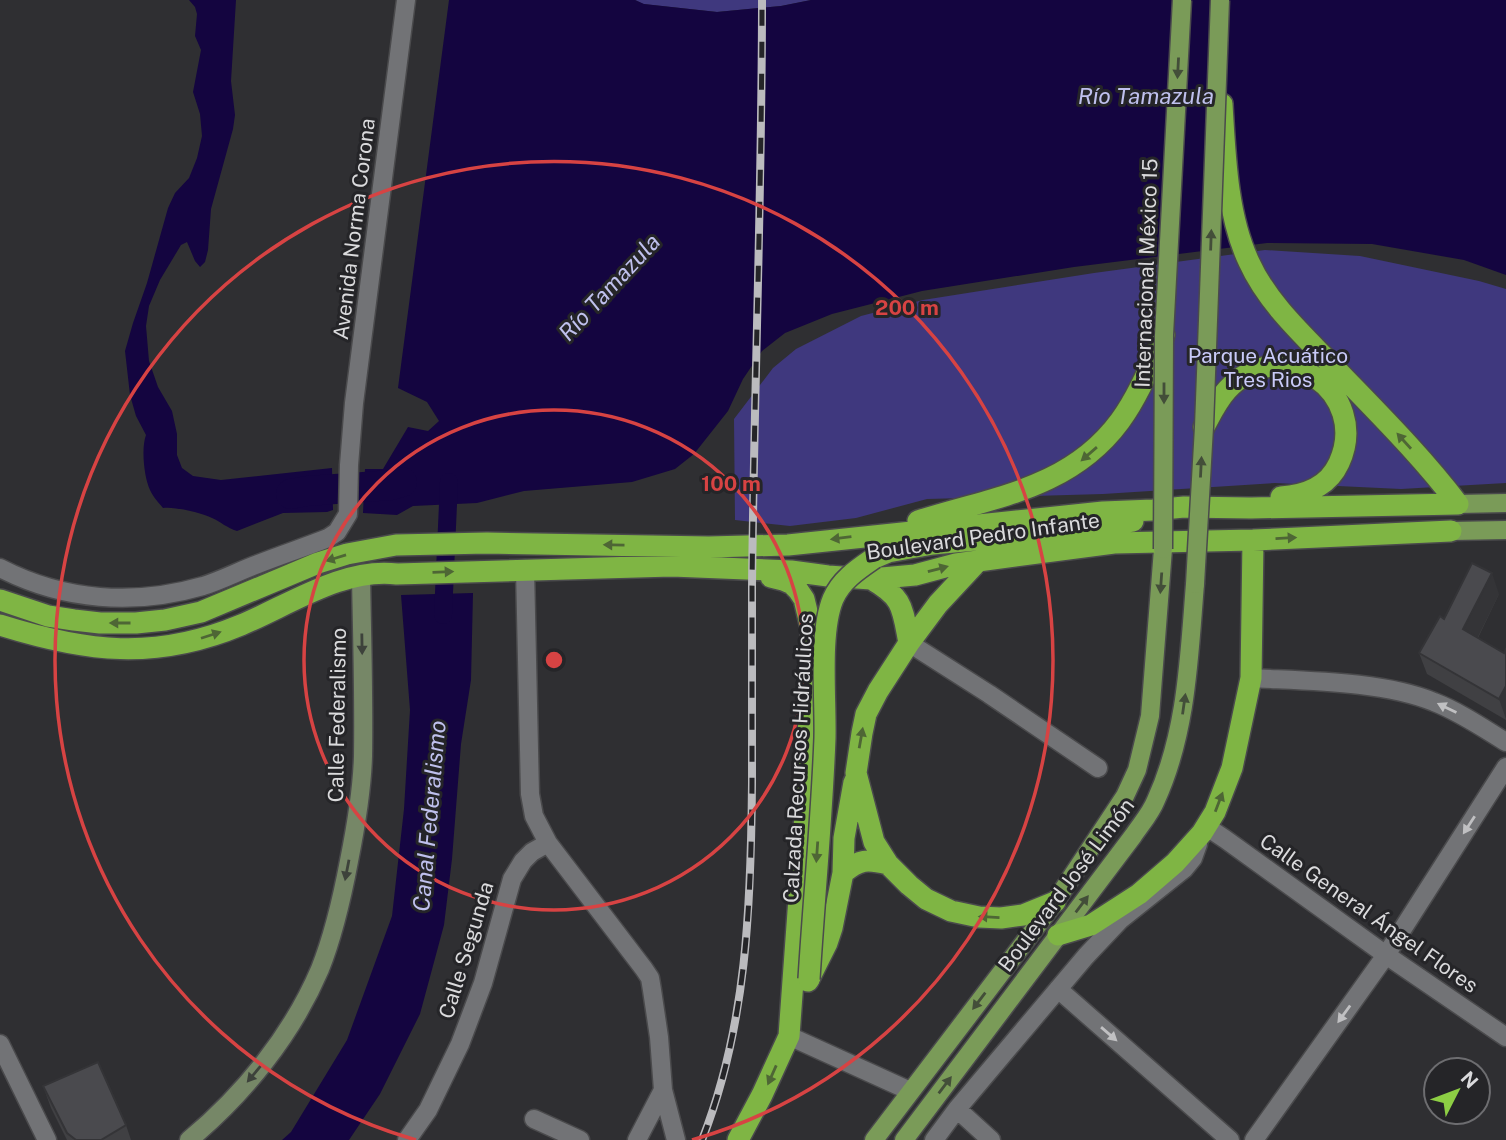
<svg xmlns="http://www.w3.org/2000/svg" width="1506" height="1140" viewBox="0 0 1506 1140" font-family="'Public Sans',sans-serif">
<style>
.green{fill:#3f387e}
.water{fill:#140540}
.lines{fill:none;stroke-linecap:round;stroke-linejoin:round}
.canal{stroke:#140540;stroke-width:18}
.river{stroke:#140540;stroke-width:30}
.street-casing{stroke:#4a4a4c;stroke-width:21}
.secondary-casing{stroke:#4a4a4c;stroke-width:21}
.primary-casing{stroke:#4a4a4c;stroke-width:21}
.highway-casing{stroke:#4a4a4c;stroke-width:24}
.street{stroke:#727376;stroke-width:18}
.secondary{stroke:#768767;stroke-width:18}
.primary{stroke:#7a9b58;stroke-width:18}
.highway{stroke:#7fb544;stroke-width:21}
.rail-casing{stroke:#bbbbbe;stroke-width:8}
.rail{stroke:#252528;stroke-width:5;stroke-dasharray:16;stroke-linecap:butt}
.primary-bridge-casing{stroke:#4a4a4c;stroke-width:21;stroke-linecap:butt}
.highway-bridge-casing{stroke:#4a4a4c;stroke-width:24;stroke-linecap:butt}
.primary-bridge{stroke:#7a9b58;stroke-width:18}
.highway-bridge{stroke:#7fb544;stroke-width:21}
.wall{fill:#404043}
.shaded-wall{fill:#343437}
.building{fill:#4a4a4e;stroke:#343437;stroke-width:2}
.oneway{fill:#434e39}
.oneway2{fill:#4e6635}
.oneway3{fill:#3d423b}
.oneway4{fill:#c0c0c2}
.ring{fill:none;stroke:#d74343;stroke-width:3.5}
.labels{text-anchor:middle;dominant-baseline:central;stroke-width:6;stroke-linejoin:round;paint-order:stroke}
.street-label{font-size:21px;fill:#dadadc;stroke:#252528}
.park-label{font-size:21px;fill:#c9caf8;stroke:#252528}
.water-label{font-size:23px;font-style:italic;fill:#bfc0ed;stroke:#252528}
.centre{fill:#d74343;stroke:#252528;stroke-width:3.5}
.ring-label{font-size:21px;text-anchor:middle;font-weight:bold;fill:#d74343;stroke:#252528;stroke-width:6;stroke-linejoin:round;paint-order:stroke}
</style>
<rect width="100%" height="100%" fill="#2f2f32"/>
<!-- green -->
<path class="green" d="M635,0h176l-30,6 -64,6 -74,-8z
M1265,250l95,6 119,25 27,8v194l-105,6 -126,-6 -172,11 -176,5 -71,19 -66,8 -55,-6 -1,-101 39,-51 23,-19 65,-33 62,-16 171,-27z"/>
<!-- water -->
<path class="water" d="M189,0h47l-5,81 4,34 -2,14 -22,80 -3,41 -3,12 -5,5 -5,-6 -8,-19 -6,3 -21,35 -11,26 -3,20 3,35 9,26 14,24 5,23v21l5,13 11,8 28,4 111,-12 1,42 -6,2 -44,1 -46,18c-10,-3 -16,-9 -25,-13 -10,-5 -39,-12 -49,-10 -4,-5 -10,-11 -13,-18 -6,-13 -9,-42 -4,-55l-10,-19 -6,-21 -5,-44 8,-28 14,-40 21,-75 7,-15 14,-15 8,-20 5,-22 -2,-22 -7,-22 8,-42 -6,-14 2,-22 -2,-7z
M449,0h186l9,4 73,8 64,-6 30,-6h695v275l-42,-15 -92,-16 -105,-1 -193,24 -152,24 -90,23 -47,19 -23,18 -19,28 -15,32 -34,43 -19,15 -43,13 -108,9 -47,12 -64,3 -16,9 -34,-2 2,-44h18l25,-42 20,4 11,-10 -12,-19 -29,-14z
M473,593l-2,87 -10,64 -9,115 -8,66 -24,89 -40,80 -31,46h-67l9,-8 56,-92 45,-124 12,-107 6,-99 -9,-115z"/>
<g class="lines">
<!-- canal -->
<path class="canal" d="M443,615l6,-133"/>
<!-- river -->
<path class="river" d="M291,494l16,-3 85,-6 10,-3"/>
<!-- street casing -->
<g class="street-casing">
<path id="street" d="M0,568c64,33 134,38 203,18 19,-6 36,-15 55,-22 23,-9 47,-17 70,-26l9,-6 11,-18 1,-49 5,-62 52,-403
M525,569l5,225 4,22 14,27 96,126 6,9 2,12 7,47 4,53 13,50
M909,643l80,51 109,74
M1251,678c56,3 132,3 183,24 26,10 49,26 72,40
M1207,827l18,12 161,116 120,82
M1058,989l172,151
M789,1036l121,55
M0,1044l47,96
M957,1109l34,31
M534,1119l46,21
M407,1140l21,-30 32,-66 23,-61 29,-104 11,-18 9,-9 16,-9
M637,1140l26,-50
M934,1140l23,-31 129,-153 34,-36 64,-51 9,-11 5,-14
M1254,1140l132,-185 120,-188"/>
</g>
<!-- secondary casing -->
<g class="secondary-casing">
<path id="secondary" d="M189,1140c55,-46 103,-105 131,-171 14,-35 22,-71 29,-108 7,-35 13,-69 14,-105 1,-60 -1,-120 -2,-180"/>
</g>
<!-- primary casing -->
<g class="primary-casing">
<path id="primary" d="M1458,504l48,-1
M1451,531l55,-1
M874,1140l181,-238 70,-106 12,-26 13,-54 13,-167
M904,1140l229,-304c8,-12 18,-23 23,-36 31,-68 33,-143 39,-216"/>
</g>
<!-- highway casing -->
<g class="highway-casing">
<path id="highway" d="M1222,104c3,51 5,112 27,158 18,40 53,72 83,103 43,45 88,89 126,139
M1204,427c7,-13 13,-26 23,-37 56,-60 144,3 112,73 -11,24 -33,32 -58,34
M918,521c75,-24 152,-32 202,-100 19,-26 31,-57 44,-86
M874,558l14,-6 45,-8 125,-12 75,-11
M978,561l-40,43 -29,39 -31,48 -12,23 -4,19 -6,40 18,69 14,22 21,21 17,14 25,12 28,6 22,1 22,-3 32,-13
M871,579c33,19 31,28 38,64
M0,600l48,16 26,4 26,3h36l29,-3 36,-8 117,-49 29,-9 49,-9 91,-2 222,4 79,-2 315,-33 50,-2 31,-3 67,1 207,-4
M0,625c86,27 155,36 241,0 48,-20 103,-58 156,-51l275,-8 119,5 37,5 43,3 44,-4 41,-11 22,-3 136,-18 139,-3 198,-9
M843,873c17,-14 24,-14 45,-9
M1058,935l33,-10 48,-31 36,-31 27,-30 13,-21 17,-44 19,-90 2,-138
M808,981l19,-38 5,-15 11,-55 1,-35 10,-56
M738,1140l24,-45 27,-59 16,-221 6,-150v-37l-7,-29 -6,-9 -6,-6 -9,-4 -12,-3"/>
</g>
<!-- street -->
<use href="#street" class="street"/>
<!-- secondary -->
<use href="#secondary" class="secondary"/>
<!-- primary -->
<use href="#primary" class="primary"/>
<!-- highway -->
<use href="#highway" class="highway"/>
<!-- rail casing -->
<g class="rail-casing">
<path id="rail" d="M702,1140c45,-114 49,-236 50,-357 0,-65 0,-131 0,-196 2,-196 10,-391 10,-587"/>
</g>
<!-- rail -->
<use href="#rail" class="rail"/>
<!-- primary-bridge casing -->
<g class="primary-bridge-casing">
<path id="primary-bridge" d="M1163,549l1,-214 18,-335
M1195,584l9,-157 16,-427"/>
</g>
<!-- highway-bridge casing -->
<g class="highway-bridge-casing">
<path id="highway-bridge" d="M809,979c5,-81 13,-161 16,-241 1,-39 -6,-105 8,-139 8,-19 25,-30 41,-41"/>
</g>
<!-- primary-bridge -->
<use href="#primary-bridge" class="primary-bridge"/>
<!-- highway-bridge -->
<use href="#highway-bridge" class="highway-bridge"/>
</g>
<!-- wall -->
<path class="wall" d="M1499,594l-21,44 26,15 2,-5v72l-79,-46 -8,-21 25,-34z
M43,1086l83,39 5,15h-64l-16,-32z"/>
<!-- shaded-wall -->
<path class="shaded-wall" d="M1492,573l7,21 -28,57 -8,-22z
M1506,686v33l-7,-20z"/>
<!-- building -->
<path class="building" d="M1472,563l20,10 -29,56 41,24 2,-5v38l-7,13 -80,-46 21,-37 4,3z
M98,1062l28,63 -25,15h-25l-9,-7 -24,-47z"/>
<!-- one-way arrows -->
<defs><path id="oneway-solid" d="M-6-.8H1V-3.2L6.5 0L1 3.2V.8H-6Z" transform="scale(1.75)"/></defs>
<g class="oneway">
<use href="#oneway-solid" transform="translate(1178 68) rotate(93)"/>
<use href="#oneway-solid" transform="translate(1211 240) rotate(-88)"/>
<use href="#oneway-solid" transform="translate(1164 393) rotate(90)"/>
<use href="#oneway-solid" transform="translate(1201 467) rotate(-87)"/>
<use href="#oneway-solid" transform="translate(1161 583) rotate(94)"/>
<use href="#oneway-solid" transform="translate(1184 704) rotate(-82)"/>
<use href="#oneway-solid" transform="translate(1082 904) rotate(-53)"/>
<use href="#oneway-solid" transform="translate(979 1001) rotate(127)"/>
<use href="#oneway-solid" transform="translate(945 1085) rotate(-53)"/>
</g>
<g class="oneway2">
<use href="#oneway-solid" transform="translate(1404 441) rotate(-132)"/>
<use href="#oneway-solid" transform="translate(1089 454) rotate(139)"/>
<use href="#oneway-solid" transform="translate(841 538) rotate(173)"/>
<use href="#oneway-solid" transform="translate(1286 538) rotate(-3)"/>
<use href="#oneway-solid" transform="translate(614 545) rotate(-179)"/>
<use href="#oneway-solid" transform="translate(336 558) rotate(163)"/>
<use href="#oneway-solid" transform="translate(938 569) rotate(-15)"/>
<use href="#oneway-solid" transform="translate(443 572) rotate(-2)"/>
<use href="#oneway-solid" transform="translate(120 623) rotate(-180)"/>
<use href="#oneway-solid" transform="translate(211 635) rotate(-18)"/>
<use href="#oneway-solid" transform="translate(861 738) rotate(-80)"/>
<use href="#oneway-solid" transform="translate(1219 802) rotate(-69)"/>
<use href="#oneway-solid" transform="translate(817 852) rotate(94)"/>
<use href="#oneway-solid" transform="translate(989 917) rotate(-177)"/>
<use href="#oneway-solid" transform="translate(772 1075) rotate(114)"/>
</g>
<g class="oneway3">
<use href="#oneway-solid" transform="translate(362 644) rotate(89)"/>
<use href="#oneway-solid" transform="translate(347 870) rotate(101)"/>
<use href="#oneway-solid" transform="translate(254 1074) rotate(130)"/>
</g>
<g class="oneway4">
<use href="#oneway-solid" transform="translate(1447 708) rotate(-154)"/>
<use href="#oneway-solid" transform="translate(1469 825) rotate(123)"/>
<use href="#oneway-solid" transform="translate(1344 1014) rotate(126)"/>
<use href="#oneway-solid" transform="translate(1109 1034) rotate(41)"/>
</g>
<!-- distance rings -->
<g class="ring">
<circle cx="554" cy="660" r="250"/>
<path d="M416 1140A499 499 0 1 1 692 1140"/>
</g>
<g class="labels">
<!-- street labels -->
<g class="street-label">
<text transform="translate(354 229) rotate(-83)">Avenida Norma Corona</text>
<text transform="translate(1146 273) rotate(-88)">Internacional México 15</text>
<text transform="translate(983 536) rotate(-8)">Boulevard Pedro Infante</text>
<text transform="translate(337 715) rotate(-89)">Calle Federalismo</text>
<text transform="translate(798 758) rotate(-87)">Calzada Recursos Hidráulicos</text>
<text transform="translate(1066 885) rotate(-53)">Boulevard José Limón</text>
<text transform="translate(1369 913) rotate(35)">Calle General Ángel Flores</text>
<text transform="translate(466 950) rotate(-73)">Calle Segunda</text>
</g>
<!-- park labels -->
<g class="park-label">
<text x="1268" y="355">Parque Acuático<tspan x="1268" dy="24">Tres Rios</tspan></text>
</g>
<!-- water labels -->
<g class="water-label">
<text x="1146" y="95">Río Tamazula</text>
<text transform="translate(609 287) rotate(-47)">Río Tamazula</text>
<text transform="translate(429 816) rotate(-85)">Canal Federalismo</text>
</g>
</g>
<circle cx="554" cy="660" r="10" class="centre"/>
<g class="ring-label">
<text x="907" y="315">200 m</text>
<text x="731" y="491">100 m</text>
</g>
<!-- north arrow -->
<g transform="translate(1457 1091) rotate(48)"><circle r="33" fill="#252528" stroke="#6d6d70" stroke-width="2"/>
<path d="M0-5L12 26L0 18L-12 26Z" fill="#8dce44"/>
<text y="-10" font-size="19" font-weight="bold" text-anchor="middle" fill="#dadadc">N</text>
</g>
</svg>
